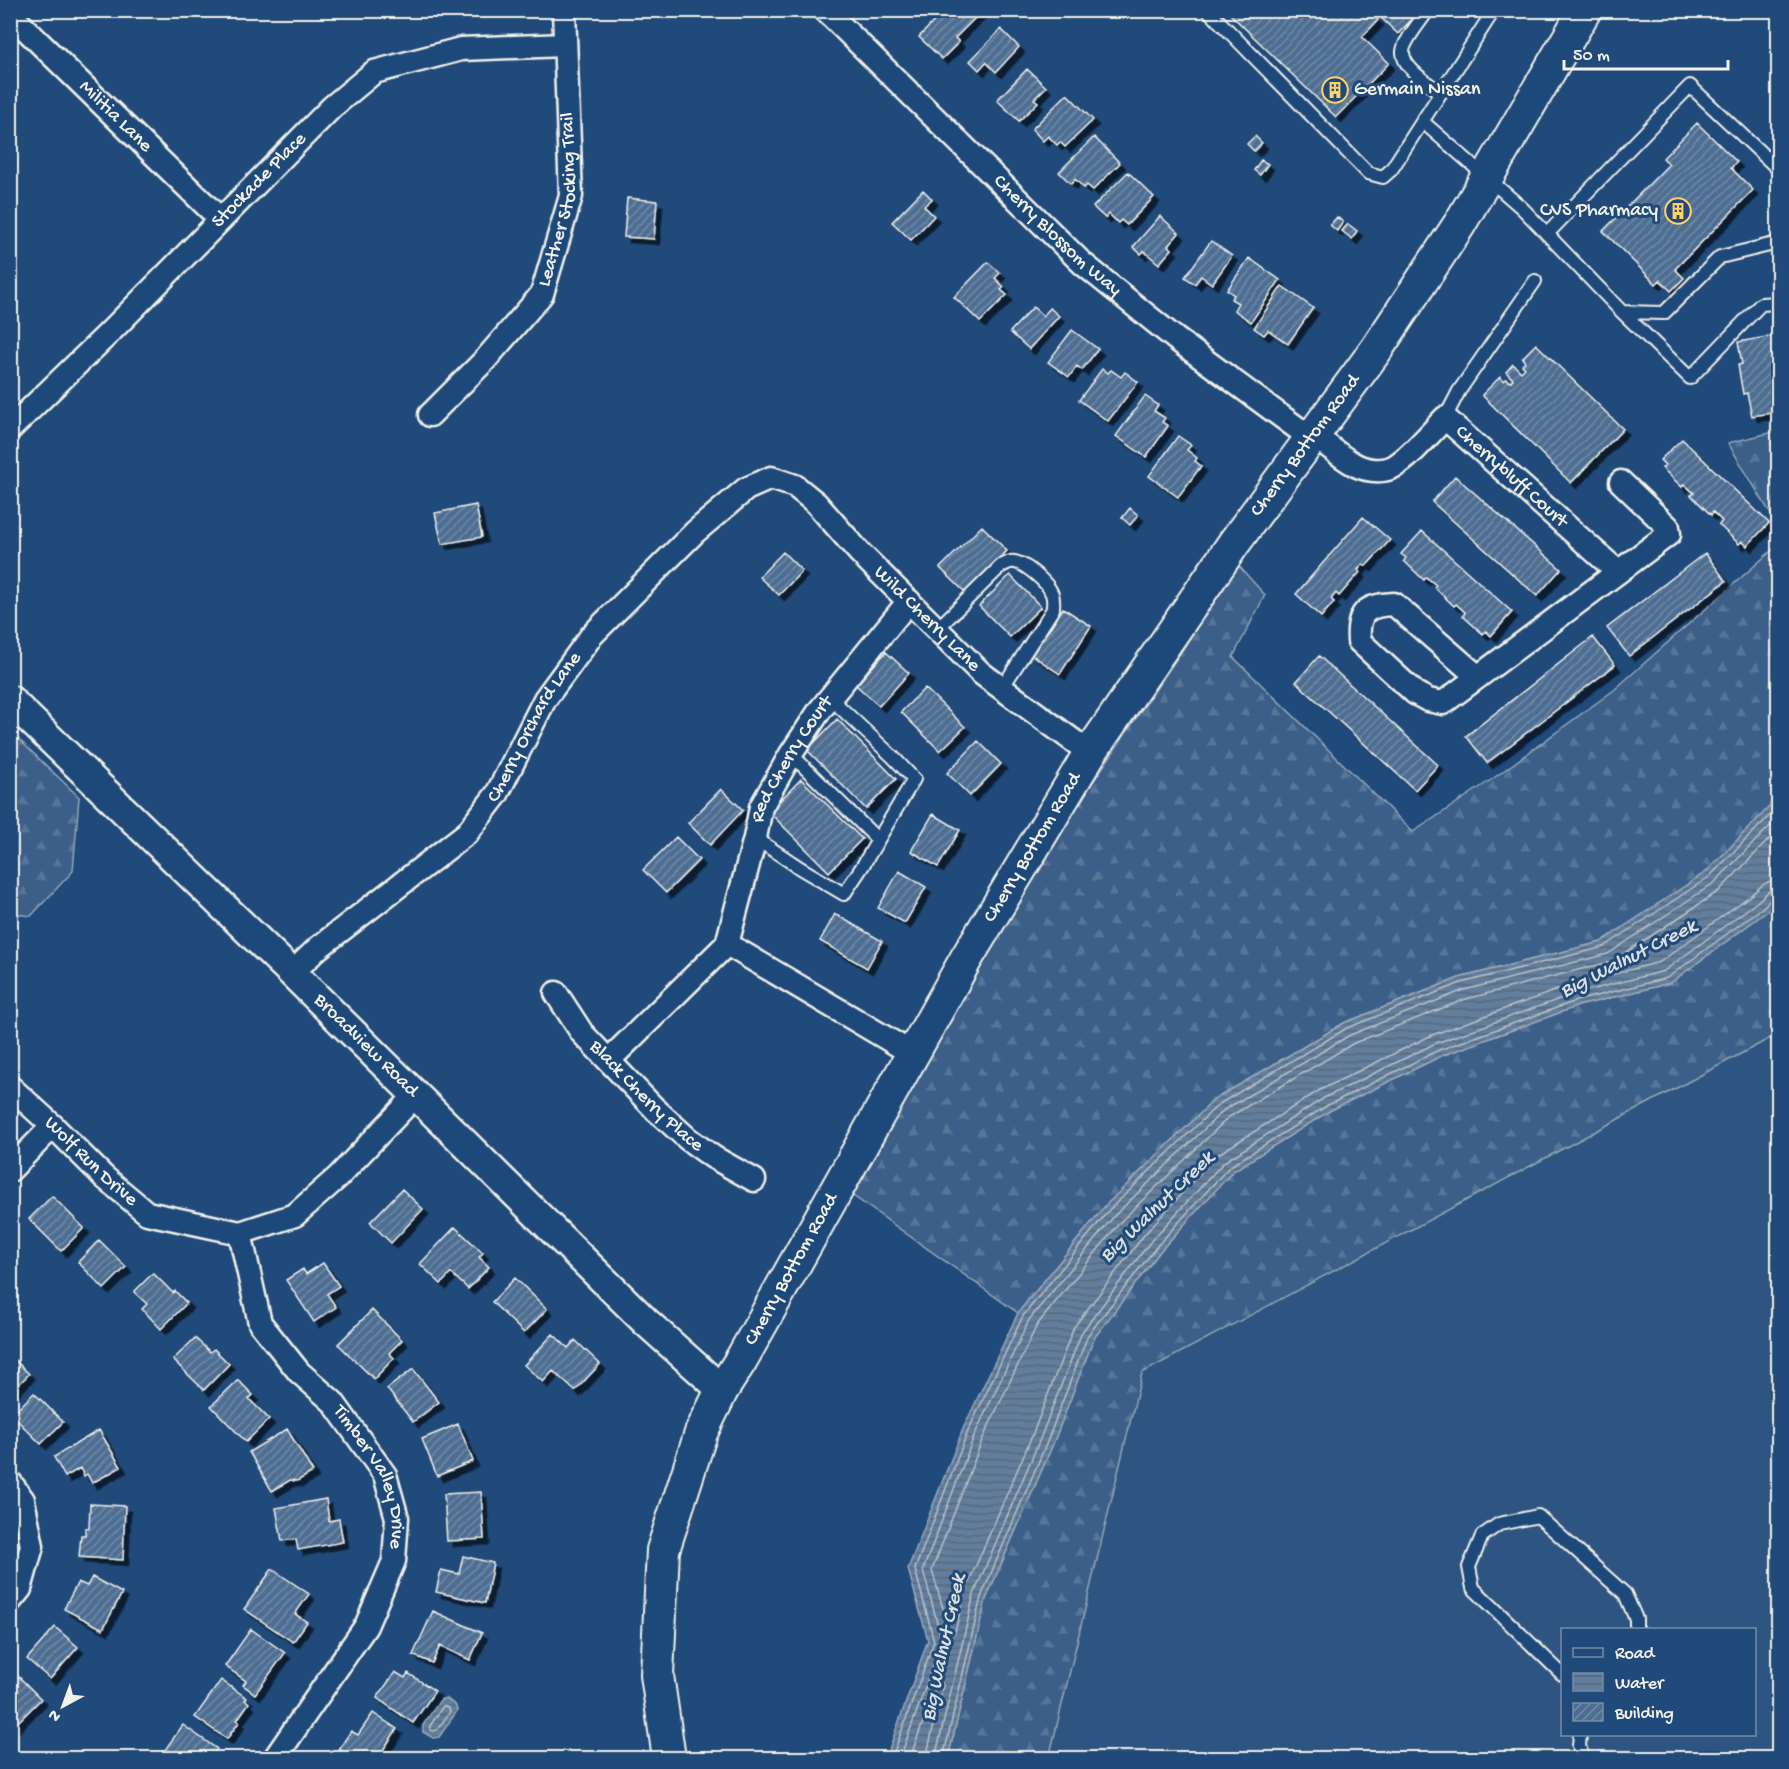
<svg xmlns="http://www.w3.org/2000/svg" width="1789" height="1769" viewBox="0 0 1789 1769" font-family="'Gochi Hand',sans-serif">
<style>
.built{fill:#2d5581;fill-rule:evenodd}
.forest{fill:url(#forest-firs);stroke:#97a8b8;stroke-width:1.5}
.water{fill:url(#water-rules);stroke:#9cacbb;stroke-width:1.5}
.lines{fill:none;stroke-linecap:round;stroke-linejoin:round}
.shore{stroke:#bac3ca;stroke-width:1.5}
.building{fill:url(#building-hatch);stroke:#f4f1e8;stroke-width:1.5;filter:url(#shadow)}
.service-casing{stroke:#f4f1e8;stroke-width:16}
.minor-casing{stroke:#f4f1e8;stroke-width:27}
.tertiary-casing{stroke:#f4f1e8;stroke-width:33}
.secondary-casing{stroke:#f4f1e8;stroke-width:36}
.service{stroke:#1f4a7a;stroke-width:12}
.minor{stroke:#1f4a7a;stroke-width:22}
.tertiary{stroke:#1f4a7a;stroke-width:28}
.secondary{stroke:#1f4a7a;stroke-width:32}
.labels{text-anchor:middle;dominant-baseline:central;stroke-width:6;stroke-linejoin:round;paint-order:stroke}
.poi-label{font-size:20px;fill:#f4f1e8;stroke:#1f4a7a;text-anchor:start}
.street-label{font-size:20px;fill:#f4f1e8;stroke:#1f4a7a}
.water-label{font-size:21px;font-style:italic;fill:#dee0dd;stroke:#1f4a7a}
</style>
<defs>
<pattern id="forest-firs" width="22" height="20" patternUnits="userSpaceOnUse" patternTransform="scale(1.5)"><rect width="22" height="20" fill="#3a5f88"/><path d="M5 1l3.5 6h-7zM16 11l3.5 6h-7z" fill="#577699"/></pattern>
<pattern id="water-rules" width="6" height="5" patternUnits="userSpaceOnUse" patternTransform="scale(1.5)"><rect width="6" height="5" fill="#627e9d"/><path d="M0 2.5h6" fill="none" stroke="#58687a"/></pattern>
<pattern id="building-hatch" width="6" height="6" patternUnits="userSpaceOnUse" patternTransform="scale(1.5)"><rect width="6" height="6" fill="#4d6e92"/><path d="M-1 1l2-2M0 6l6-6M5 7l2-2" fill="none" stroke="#708aa6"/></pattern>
<filter id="shadow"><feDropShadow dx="5.5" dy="5.5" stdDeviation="0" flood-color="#0009"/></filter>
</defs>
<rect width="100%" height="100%" fill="#1f4a7a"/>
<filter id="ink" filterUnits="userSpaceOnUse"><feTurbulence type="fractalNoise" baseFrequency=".0167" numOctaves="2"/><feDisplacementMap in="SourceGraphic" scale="12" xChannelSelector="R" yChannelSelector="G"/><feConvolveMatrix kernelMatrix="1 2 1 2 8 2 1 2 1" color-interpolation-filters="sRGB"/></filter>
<g filter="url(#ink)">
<!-- built -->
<path class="built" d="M1778,1034v724h-729l93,-385zM1562,1630h192v104h-192z"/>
<!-- forest -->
<path class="forest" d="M1778,431v95l-50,-83z
M1778,545v253l-72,74 -105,70 -142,36 -115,45 -129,76 -110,107 -87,107 -169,-120 202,-349 130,-192 56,-88 28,31 -32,62 180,175 78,-52 123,-90z
M10,731l69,66 -6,74 -42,45 -20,-3z
M1778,900v134l-636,339 -93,385h-101l38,-159 67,-155 41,-106 67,-88 72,-79 98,-61 110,-54 137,-50 92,-23 96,-71z"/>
<!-- water -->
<path class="water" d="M1778,798v102l-12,12 -96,71 -92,23 -137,50 -110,54 -98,61 -72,79 -67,88 -41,106 -67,155 -38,159h-62l42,-118 -20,-71 55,-140 55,-116 87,-107 110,-107 129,-76 115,-45 142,-36 105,-70z
M446,1698l10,8 1,5 -18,26 -6,1 -10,-6v-7l17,-25z"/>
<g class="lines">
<!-- shore -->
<path class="shore" d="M1778,830l-59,61 -106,70 -147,38 -112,44 -125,74 -108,104 -84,104 -54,113 -51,132 18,63 3,1 2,-2 10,-41 67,-155 42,-109 70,-92 73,-80 103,-65 112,-55 139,-50 89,-23 91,-67c9,-8 15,-15 27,-15
M443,1706l6,2 1,4 -13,18 -4,1 -3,-2v-3z
M892,1758l42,-117 -19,-72 53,-138 55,-115 86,-106 110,-106 128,-76 114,-45 143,-36 105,-70 69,-70
M900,1758l42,-117 -19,-71 52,-136 54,-114 86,-105 109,-105 126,-75 114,-45 144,-36 106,-71 64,-65
M910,1758l27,-75 3,-2 3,4 -17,73
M935,1758l39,-164 66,-155 42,-107 69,-91 73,-79 100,-64 112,-55 138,-49 90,-23 93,-69 13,-12 8,-1
M943,1758l38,-161 66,-155 41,-107 69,-89 72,-79 99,-62 111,-55 137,-49 91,-23 95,-70 11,-11 5,-1"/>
</g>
<!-- building -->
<path class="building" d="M945,10h32l3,3 -25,25 4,4 -17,17 -23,-22z
M1226,10h146l-2,3 8,7 -16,17 27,26 -53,54z
M1373,10h48l-23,24z
M1001,29l18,18 -23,25 -10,-10 -7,8 -9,-9z
M1027,69l19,18 -12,12 4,3 -19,19 -22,-21z
M1067,94l26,26 -28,27 -5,-5 -3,3 -9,-9 -5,5 -11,-12z
M1697,123l40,39 -6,6 22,22 -78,79 9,9 -13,13 -11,-11 -4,4 -53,-53 66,-67 -6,-6z
M1255,136l7,7 -8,8 -7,-7z
M1094,137l26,26 -27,27 -6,-5 -3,3 -9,-9 -4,5 -12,-12z
M1261,160l7,4 -8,11 -6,-5z
M1128,172l26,25 -27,28 -6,-5 -3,3 -9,-9 -4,4 -12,-11z
M923,190l9,9 -8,7 10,10 -23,24 -19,-18z
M627,198l30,3 -3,38 -30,-2z
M1160,216l19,17 -11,13 4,3 -13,15 -15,-13 -3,3 -8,-7z
M1337,217l6,5 -6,9 -7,-6z
M1348,224l9,7 -5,8 -10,-8z
M1211,241l21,15 -20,28 -11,-8 -6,8 -10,-7z
M1249,258l31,22 -29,42 -17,-12 4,-7 -7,-4 3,-4 -7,-5z
M988,262l12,11 -5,5 9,9 -3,3 6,5 -27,27 -26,-25z
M1282,286l31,22 -25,36 -20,-14 -4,5 -10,-7z
M1033,307l10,9 7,-8 9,8 -30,33 -19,-17z
M1072,330l26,19 -16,21 -5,-4 -8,11 -21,-15z
M1778,335v77l-26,4 -5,-23 -4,1 -5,-29 4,-1 -4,-22z
M1536,344l87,85 -52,54 -89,-88 18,-18 4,4 2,-2 4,3 3,-3 -7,-7 7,-8 8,8 4,-4 -3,-3 3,-3 -3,-4z
M1102,369l6,4 3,-3 10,7 4,-5 13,10 -30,39 -29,-21z
M1145,396l13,9 -4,6 11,7 -3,4 6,4 -22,31 -30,-21z
M1178,436l13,9 -4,5 10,8 -2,3 6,5 -23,31 -29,-21z
M1682,439l87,84 -22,23 -5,-5 -3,3 -20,-19 3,-4 -9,-9 -2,3 -20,-20 3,-2 -10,-9 -2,3 -20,-19 3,-3 -5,-5z
M1455,476l106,93 -24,27 -105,-94z
M476,505l6,32 -40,7 -7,-31z
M1130,508l8,7 -8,10 -8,-7z
M1363,517l27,23 -24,26 -3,-2 -5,6 2,2 -21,24 -3,-3 -5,6 3,3 -13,15 -25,-23z
M982,526l25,25 -41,42 -26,-25z
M1422,531l90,81 -21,24 -5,-5 -3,3 -20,-18 2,-4 -9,-8 -2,2 -20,-19 2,-2 -10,-8 -2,3 -20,-19 2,-3 -5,-4z
M783,552l19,19 -23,24 -20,-18z
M1705,553l21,28 -97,75 -22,-28z
M1010,575l31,32 -31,30 -31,-31z
M1063,608l28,18 -31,48 -28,-19z
M1593,637l22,28 -128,98 -21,-27z
M886,652l23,21 -30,33 -23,-21z
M1319,656l119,109 -23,25 -119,-108z
M925,688l40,39 -25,24 -39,-39z
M837,719l59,60 -30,30 -59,-59z
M978,741l23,23 -31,32 -23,-23z
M801,779l61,60 -33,33 -60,-60z
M721,789l22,21 -33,35 -22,-22z
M933,814l27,16 -22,37 -27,-16z
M676,837l23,23 -33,33 -23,-23z
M899,871l27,16 -21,36 -27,-15z
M835,914l47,27 -15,27 -47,-27z
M402,1189l21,20 -32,34 -21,-21z
M52,1196l32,32 -23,23 -32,-32z
M455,1227l28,26 -4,4 10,10 -21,22 -17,-16 -10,11 -21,-20z
M99,1240l27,27 -22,22 -26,-27z
M323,1263l16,23 -12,8 9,13 -22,15 -28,-42 17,-11 3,5z
M153,1273l20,20 2,-2 12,12 -26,26 -19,-20 5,-5 -13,-12z
M515,1278l32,31 -23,24 -32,-31z
M372,1310l30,30 -13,13 5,5 -20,21 -36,-35z
M553,1334l15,14 7,-8 25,24 -25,27 -22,-20 -10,11 -19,-17z
M195,1338l15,14 4,-3 15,15 -25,26 -31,-30z
M10,1355l19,19 -19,19z
M413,1369l26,33 -26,20 -26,-33z
M238,1380l15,15 -4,4 20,20 -23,23 -35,-36z
M34,1393l29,29 -22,22 -29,-29z
M458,1424l15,37 -36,15 -15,-37z
M287,1429l26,43 -16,9 -7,-1 -18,11 -23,-39z
M99,1430l22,37 -29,16 -5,-9 -3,2 -4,-8 -15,9 -11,-20z
M481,1492l3,47 -37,2 -3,-47z
M326,1499l3,22 10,-2 4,23 -45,8 -2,-11 -14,2 -6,-33z
M90,1504l35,2 -2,54 -44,-3 2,-22h4v-7h4z
M463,1556l30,7 -8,40 -49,-11 5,-22 18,4z
M272,1569l37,25 -14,20 12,8 -14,20 -49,-33z
M92,1577l30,16 -19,36 -39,-20 14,-27 9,4z
M433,1611l49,22 -12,27 -30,-14 -8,17 -19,-8z
M55,1627l23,20 -28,32 -23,-20z
M251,1629l34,24 -30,41 -12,-9 3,-4 -21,-15z
M395,1672l10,6 3,-5 27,18 -22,32 -36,-25z
M16,1674l25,25 -30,30 -1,-49z
M221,1680l26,18 -2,2 4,3 -12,17 2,2 -12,17 -32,-22z
M373,1713l24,16 -18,27 4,2h-30l-14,-9 12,-18 7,4z
M183,1725l34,24 -6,9h-52z"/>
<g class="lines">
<!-- service casing -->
<g class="service-casing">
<path id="service" d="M1208,10l160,163 15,4 8,-7 103,-160
M1428,10c-8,12 -19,24 -24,37 -7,18 25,37 37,46
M1423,122l99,86 100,104 68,66 71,-74 17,-1
M1547,234l143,-148 88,83
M1622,312l42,1 56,-56 58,-14
M1445,418l14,-27 76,-110
M937,629l64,-63c3,-1 6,-3 9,-4 13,-2 38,21 42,32 2,5 1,10 1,15l-51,79
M791,754l87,86
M755,838l45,30 44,26 18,-27 52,-88 -21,-22 -63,-59
M1562,1674l-89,-86 -4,-21 13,-31 17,-12 39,-8 87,78 11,25v11
M1580,1734l-1,12 4,12"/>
</g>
<!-- minor casing -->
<g class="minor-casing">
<g id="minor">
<path id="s1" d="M825,10l257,253 94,76 128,94c19,6 31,20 48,30 11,7 29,10 41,4 16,-8 38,-35 52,-49l173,154"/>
<path id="s2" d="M10,14l210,205"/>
<path id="s3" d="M430,415l55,-55 57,-66 29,-98 -7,-186"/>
<path id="s4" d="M10,429l99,-96 223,-226 42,-35 87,-23 104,-4"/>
<path d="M1478,677l-84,-73c-28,1 -37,8 -35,37l56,52 13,7 15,3 226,-169 -1,-7 -47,-45"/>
<path d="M727,944l186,110"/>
<path id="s5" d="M292,973l26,-25 149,-115 30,-39 48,-95 47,-64 103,-103 51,-43 25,-11 24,8 21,17 44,50 121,120 109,80"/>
<path id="s6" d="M556,993l26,40 73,76 33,30 25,18 41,23"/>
<path id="s7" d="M609,1060l118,-116 28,-106 6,-31 30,-53 29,-44 89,-109"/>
<path id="s8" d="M10,1087l43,39 51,51 43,36 93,20 55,-18 43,-38 77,-81"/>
<path d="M10,1170l43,-44"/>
<path id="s9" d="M240,1233l20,90 39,49 34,30 52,73 12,43 -3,43 -28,65 -91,132"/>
<path d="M10,1482l13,18 9,46 -12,43 -10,12"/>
</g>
</g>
<!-- tertiary casing -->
<g class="tertiary-casing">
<g id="tertiary">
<path id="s10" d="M10,700l282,273 354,349 76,68"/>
</g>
</g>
<!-- secondary casing -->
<g class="secondary-casing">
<g id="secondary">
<path id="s11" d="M669,1758l-12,-83 6,-125 38,-117 21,-43 19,-30 225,-401 124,-206 144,-210 142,-193 83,-125 126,-215"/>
</g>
</g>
<!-- service -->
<use href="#service" class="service"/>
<!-- minor -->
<use href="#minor" class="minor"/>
<!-- tertiary -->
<use href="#tertiary" class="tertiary"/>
<!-- secondary -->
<use href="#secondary" class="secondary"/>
</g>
</g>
<!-- icons -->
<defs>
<g id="building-ring" transform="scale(1.35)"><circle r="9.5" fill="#1f4a7a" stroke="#ffd166" stroke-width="1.5"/><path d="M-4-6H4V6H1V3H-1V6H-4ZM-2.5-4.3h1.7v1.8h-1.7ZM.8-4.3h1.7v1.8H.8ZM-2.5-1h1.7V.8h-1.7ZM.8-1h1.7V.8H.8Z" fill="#ffd166"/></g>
</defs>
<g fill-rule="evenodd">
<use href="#building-ring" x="1335" y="90"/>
<use href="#building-ring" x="1678" y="211"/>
</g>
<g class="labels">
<!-- poi labels -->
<g class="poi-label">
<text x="1354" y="90">Germain Nissan</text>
<text x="1658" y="211" text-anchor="end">CVS Pharmacy</text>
</g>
<!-- street labels -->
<g class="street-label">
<text stroke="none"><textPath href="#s2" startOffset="147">Militia Lane</textPath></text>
<text stroke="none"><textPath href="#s4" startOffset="352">Stockade Place</textPath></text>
<text stroke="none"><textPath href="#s3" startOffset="262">Leather Stocking Trail</textPath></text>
<text stroke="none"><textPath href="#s1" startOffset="324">Cherry Blossom Way</textPath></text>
<text stroke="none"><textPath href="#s11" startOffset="1491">Cherry Bottom Road</textPath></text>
<text stroke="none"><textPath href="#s1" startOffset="900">Cherrybluff Court</textPath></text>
<text stroke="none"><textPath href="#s5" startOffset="912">Wild Cherry Lane</textPath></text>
<text stroke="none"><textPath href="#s5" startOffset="350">Cherry Orchard Lane</textPath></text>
<text stroke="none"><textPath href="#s7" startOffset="363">Red Cherry Court</textPath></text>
<text stroke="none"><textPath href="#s11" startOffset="1005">Cherry Bottom Road</textPath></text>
<text stroke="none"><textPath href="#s10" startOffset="496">Broadview Road</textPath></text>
<text stroke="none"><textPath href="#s6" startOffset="138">Black Cherry Place</textPath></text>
<text stroke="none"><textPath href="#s8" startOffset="110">Wolf Run Drive</textPath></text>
<text stroke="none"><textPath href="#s11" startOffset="519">Cherry Bottom Road</textPath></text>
<text stroke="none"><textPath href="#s9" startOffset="286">Timber Valley Drive</textPath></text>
</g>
<!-- water labels -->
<g class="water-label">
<text transform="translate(1629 960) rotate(-27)">Big Walnut Creek</text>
<text transform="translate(1158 1208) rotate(-44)">Big Walnut Creek</text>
<text transform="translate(945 1648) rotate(-78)">Big Walnut Creek</text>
</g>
</g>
<!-- margin -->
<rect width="1789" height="1769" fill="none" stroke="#1f4a7a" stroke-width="36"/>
<rect x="18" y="18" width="1753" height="1733" fill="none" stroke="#f4f1e8" stroke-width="2" filter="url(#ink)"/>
<!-- legend -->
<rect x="1561" y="1628" width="195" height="108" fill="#1f4a7a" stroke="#748da6" stroke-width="1.5"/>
<rect x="1573" y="1648" width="30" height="9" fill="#1f4a7a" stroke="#748da6" stroke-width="1.5"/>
<text x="1615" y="1658" font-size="18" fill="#f4f1e8">Road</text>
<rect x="1573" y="1673" width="30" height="18" fill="url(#water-rules)" stroke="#748da6" stroke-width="1.5"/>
<text x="1615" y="1688" font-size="18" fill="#f4f1e8">Water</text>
<rect x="1573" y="1703" width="30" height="18" fill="url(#building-hatch)" stroke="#748da6" stroke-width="1.5"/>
<text x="1615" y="1718" font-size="18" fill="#f4f1e8">Building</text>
<!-- north arrow -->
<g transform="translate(63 1706) rotate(221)" stroke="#1f4a7a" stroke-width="4.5" paint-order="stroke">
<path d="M0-4.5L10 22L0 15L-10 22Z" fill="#f4f1e8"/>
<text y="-9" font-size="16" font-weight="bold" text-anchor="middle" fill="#f4f1e8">N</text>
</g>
<!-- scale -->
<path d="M1564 60v9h164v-9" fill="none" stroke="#f4f1e8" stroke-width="3"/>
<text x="1573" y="60" font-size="18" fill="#f4f1e8" stroke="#1f4a7a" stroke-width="4.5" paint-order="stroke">50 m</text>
</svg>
